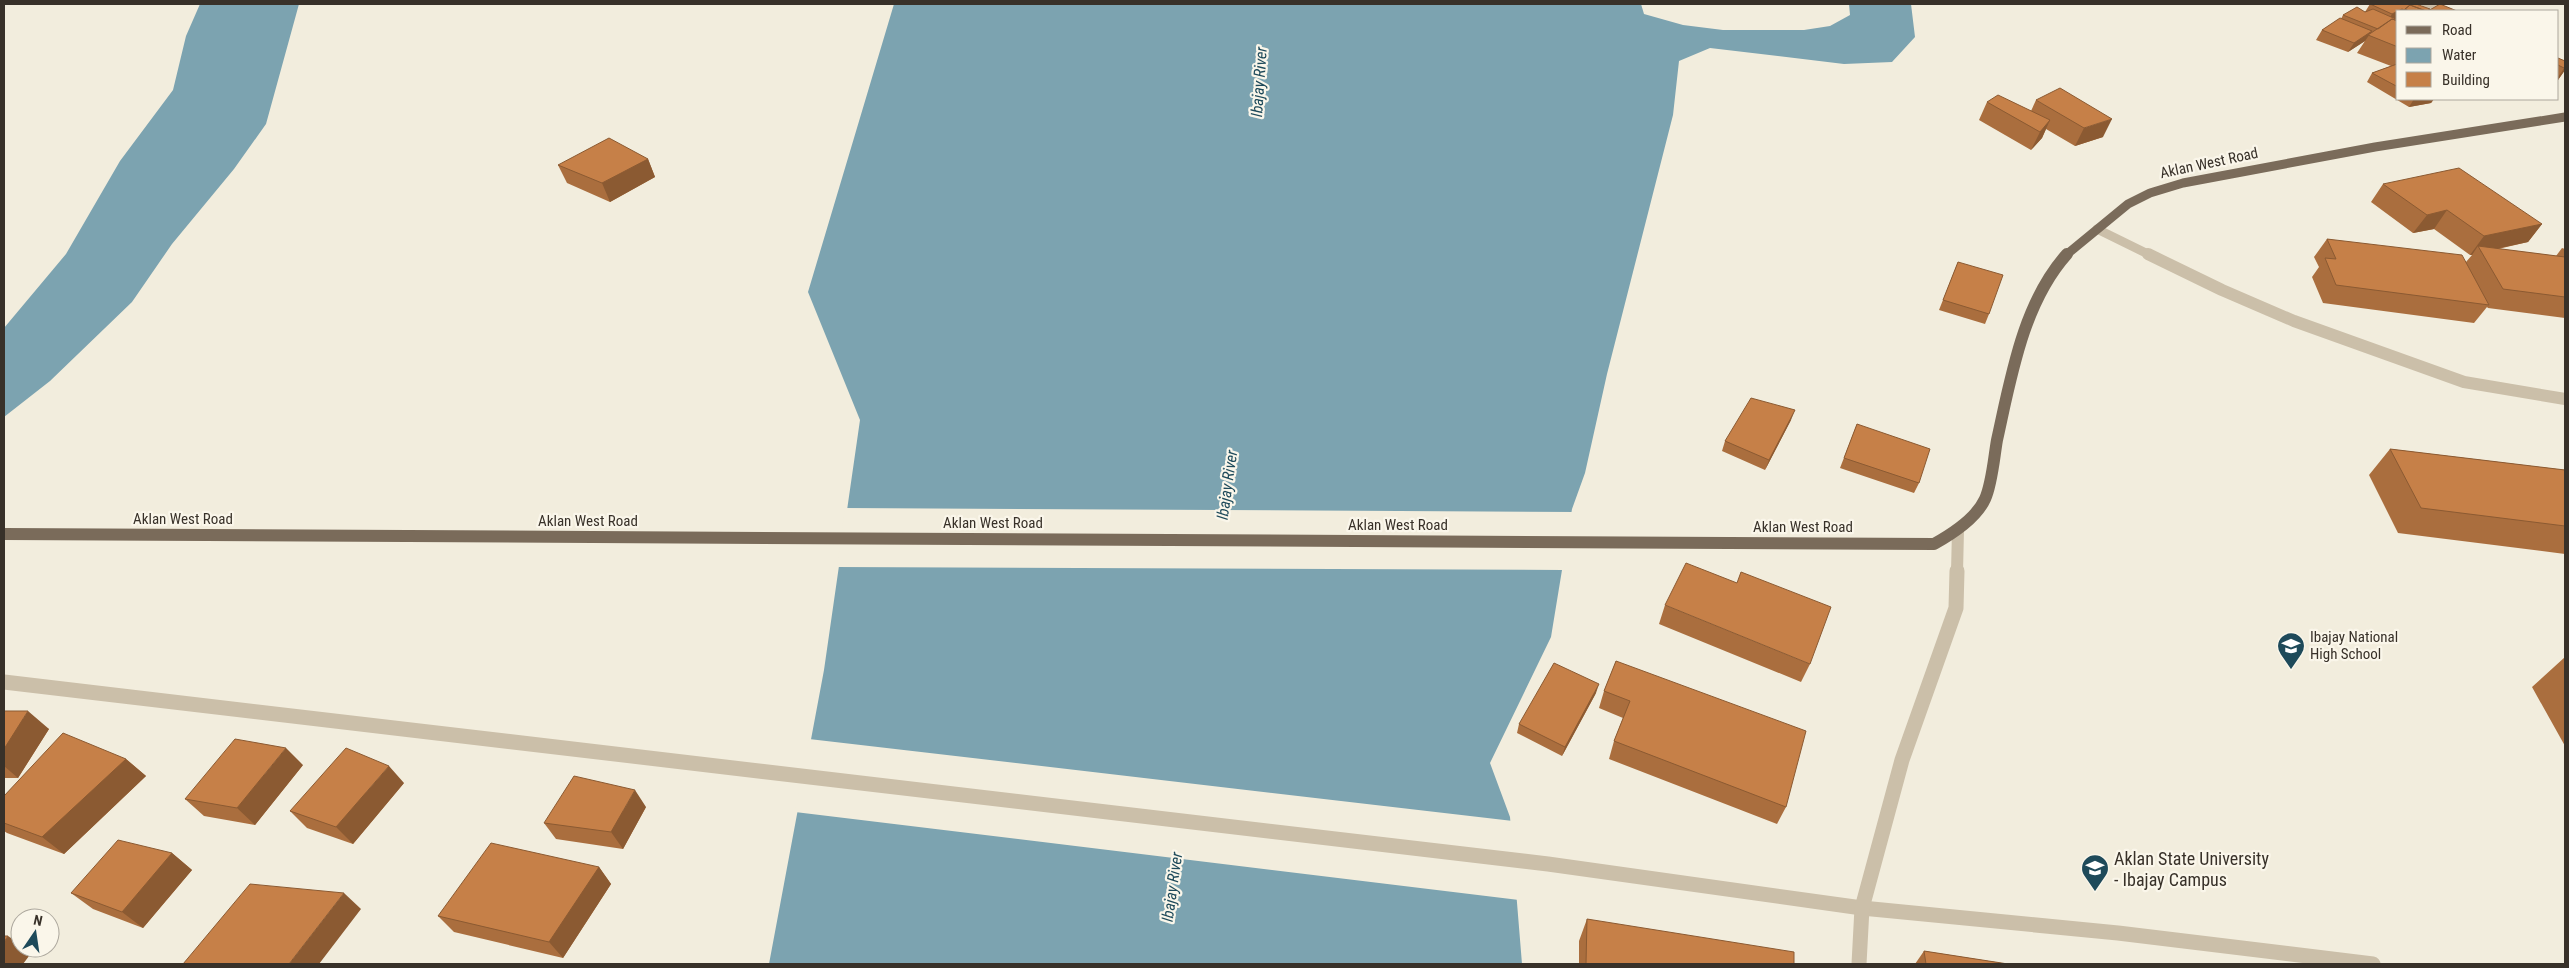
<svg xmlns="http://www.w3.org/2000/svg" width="2569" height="968" viewBox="0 0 2569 968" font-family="'Roboto Condensed',sans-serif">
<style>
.water{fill:#7ca3b0}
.pier{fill:#f2eddd}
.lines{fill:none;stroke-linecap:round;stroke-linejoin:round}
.service-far2{stroke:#cbbfa9;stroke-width:9}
.service-far1{stroke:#cbbfa9;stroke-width:12}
.service{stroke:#cbbfa9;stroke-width:15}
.minor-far1{stroke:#cbbfa9;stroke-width:9}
.minor{stroke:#cbbfa9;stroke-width:15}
.tertiary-far1{stroke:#cbbfa9;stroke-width:12}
.tertiary{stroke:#cbbfa9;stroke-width:15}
.primary-far1{stroke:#7a6b5a;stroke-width:9}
.primary{stroke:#7a6b5a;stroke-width:12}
.wall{fill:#aa6e3e}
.shaded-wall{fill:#8b5a32}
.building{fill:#c68048;stroke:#8b5a32}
.labels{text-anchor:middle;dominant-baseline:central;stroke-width:4.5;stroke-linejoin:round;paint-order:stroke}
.street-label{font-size:15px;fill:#383129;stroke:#faf6ea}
.poi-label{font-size:15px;fill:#383129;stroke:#faf6ea;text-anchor:start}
.water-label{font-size:16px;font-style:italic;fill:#1e4a5a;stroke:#faf6ea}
.near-poi-label{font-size:18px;fill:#383129;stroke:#faf6ea;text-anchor:start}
</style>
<rect width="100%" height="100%" fill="#f2eddd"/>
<!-- water -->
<path class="water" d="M200,4h99l-33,120 -32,45 -62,75 -40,58 -82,79 -46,36v-89l62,-74 54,-93 53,-71 13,-54z
M894,4h747l3,10 39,11 40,5h81l26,-4 20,-11 -1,-11h62l4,33 -23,25 -48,2 -134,-16 -31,13 -6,54 -66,259 -22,99 -13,36 -21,128 -61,126 20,54 12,147h-753l55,-294 36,-250 -52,-128z"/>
<!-- pier -->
<path class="pier" d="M845,508l729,4 -10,58 -727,-3z
M809,739l704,82 6,79 -724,-88z"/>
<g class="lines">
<!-- service-far2 -->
<path class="service-far2" d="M2097,229l53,26"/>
<!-- service-far1 -->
<path class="service-far1" d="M2148,254l74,36 72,31 170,61 101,17"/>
<!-- service -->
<path class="service" d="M1862,908l256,25 255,31"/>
<!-- minor-far1 -->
<path class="minor-far1" d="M2426,4l19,7"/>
<!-- minor -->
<path class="minor" d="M4,682l1544,182 314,44"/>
<!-- tertiary-far1 -->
<path class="tertiary-far1" d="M1957,572l1,-42"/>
<!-- tertiary -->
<path class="tertiary" d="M1859,964l3,-56 40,-148 54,-152 1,-37"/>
<!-- primary-far1 -->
<path class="primary-far1" d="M2066,255l62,-51 22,-11 33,-10 192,-36 190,-30"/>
<!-- primary -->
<path class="primary" d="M4,534l1930,10c18,-10 42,-25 51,-45 7,-15 9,-42 12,-59 14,-63 26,-137 70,-186"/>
</g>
<!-- wall -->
<path class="wall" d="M2370,4l59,6 28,1h-59v88h36l-3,4 -22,4 -42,-25 5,-9 19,-7 -34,-13 8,-12 -17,11 -32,-12 6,-10 19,-11 2,-4 22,-3z
M2558,58l7,3v9l-7,10z
M2036,100l67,37 -28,9 -29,-17 -4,9 -11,12 -52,-30 8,-18 44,9z
M648,159l7,18 -45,25 -43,-19 -9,-18z
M2383,184l159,40 -14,18 -30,7 58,7 6,-8 3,1v69l-77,-10 -1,-1 -13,16 -151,-20 -11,-26 7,-10 -5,-10 13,-18 139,23 6,-7h-2l-36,-26 -21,4 -42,-31z
M1958,262l31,52 -4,10 -46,-14z
M1791,420l-26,50 -43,-19 3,-10z
M1857,424l62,59 -5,10 -74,-25z
M2390,449l175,21v84l-167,-21 -29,-58z
M1665,605l145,59 -9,18 -142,-58z
M2565,657v89l-33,-59z
M1616,661l170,146 -9,17 -168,-65 5,-18 9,-23 -24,-10 5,-17z
M1596,693l-34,63 -45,-23 2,-9z
M4,711l45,18 -31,49h-14z
M126,759l20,17 -82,78 -57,-21 -3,-2v-35z
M303,765l-48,60 -51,-9 -19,-17z
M404,783l-51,61 -46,-16 -17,-17z
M646,807l-23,42 -67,-10 -12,-16z
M172,853l20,17 -49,58 -50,-19 -22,-16z
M599,867l12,17 -48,74 -109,-26 -16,-16z
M1587,919l207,45h-215v-23z
M1924,951l84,13h-93z"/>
<!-- shaded-wall -->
<path class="shaded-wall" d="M2398,11v5l-2,3 -9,4 5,-9z
M2372,31l-7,10 -17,11 6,-9z
M2565,67v3l-7,10v-3z
M2414,99h20l-3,4 -22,4z
M2112,119l-9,18 -28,9 9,-18z
M2050,120l-8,18 -11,12 9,-18z
M648,159l7,18 -45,25 -8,-19z
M2447,210l-13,19 -21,4 14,-18z
M2542,224l-14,18 -47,10 -3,-6 -6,9h-2l14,-19z
M1795,410l-4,10 -26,50 4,-10z
M1599,684l-3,9 -34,63 3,-9z
M28,711l21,18 -31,49 -14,-12v-17z
M286,748l17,17 -48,60 -18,-17z
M126,759l20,17 -82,78 -22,-17z
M389,766l15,17 -51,61 -17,-17z
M635,790l11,17 -23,42 -12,-17z
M172,853l20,17 -49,58 -21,-16z
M599,867l12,17 -48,74 -14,-16z
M344,893l17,16 -42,55h-30z
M8,936l12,8v4h6l6,4 -9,12h-19v-22z"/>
<!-- building -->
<path class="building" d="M2370,4h46l14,5 -3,2h-1l-16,-6 -6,5 -2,-1 -10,5z
M2440,4l17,7h-29z
M2410,5l16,6h-17l-4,-2z
M2357,7l8,5 8,-3 25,11v1l-6,-2 -14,10 -35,-14z
M2340,18l32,13 -18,12 -32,-13z
M2392,19l6,2v26l-30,-12z
M2558,58l7,3v6l-1,1 -6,-3z
M2397,64h1v23l-26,-14z
M2060,88l52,31 -28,9 -48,-28z
M1998,95l52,25 -10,12 -53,-30z
M609,138l39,21 -46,24 -44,-18z
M2459,168l83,56 -58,12 -37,-26 -20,5 -44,-31z
M2327,239l135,16 27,50 -153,-20 -11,-27 11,1z
M2478,246l87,11v40l-62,-8z
M1958,262l45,13 -14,39 -46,-14z
M1751,398l44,12 -26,50 -44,-19z
M1857,424l73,25 -11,34 -75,-25z
M2390,449l175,21v56l-144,-18z
M1686,563l51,20 4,-11 90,35 -21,57 -145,-59z
M1616,661l190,70 -20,76 -172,-66 16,-40 -26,-10z
M1554,663l45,21 -34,63 -46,-23z
M4,711h24l-24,38z
M63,733l63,26 -84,78 -38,-14v-27z
M235,739l51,9 -49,60 -52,-9z
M346,748l43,18 -53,61 -46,-16z
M574,776l61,14 -24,42 -67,-9z
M118,840l54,13 -50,59 -51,-19z
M491,843l108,24 -50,75 -111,-26z
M250,884l94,9 -55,71h-106z
M1587,919l207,33v12h-208z
M4,936h4l-4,6z
M1924,951l84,13h-82z"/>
<!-- icons -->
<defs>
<g id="school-pin" transform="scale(1.4375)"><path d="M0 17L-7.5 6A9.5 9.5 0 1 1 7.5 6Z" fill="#1e4a5a" stroke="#faf6ea"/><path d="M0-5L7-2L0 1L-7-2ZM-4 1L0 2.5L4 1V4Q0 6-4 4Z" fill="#fff"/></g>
</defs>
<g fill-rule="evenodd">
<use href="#school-pin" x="2291" y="646"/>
<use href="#school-pin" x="2095" y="868"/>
</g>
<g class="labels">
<!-- street labels -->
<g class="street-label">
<text transform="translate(2209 163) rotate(-12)">Aklan West Road</text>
<text x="183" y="519">Aklan West Road</text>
<text x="588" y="521">Aklan West Road</text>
<text x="993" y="523">Aklan West Road</text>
<text x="1398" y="525">Aklan West Road</text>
<text x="1803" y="527">Aklan West Road</text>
</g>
<!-- poi labels -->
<g class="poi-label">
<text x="2310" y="637">Ibajay National<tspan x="2310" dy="17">High School</tspan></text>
</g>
<!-- water labels -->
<g class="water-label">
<text transform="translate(1259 82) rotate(-86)">Ibajay River</text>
<text transform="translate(1227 485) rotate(-82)">Ibajay River</text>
<text transform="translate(1172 887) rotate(-82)">Ibajay River</text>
</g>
<!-- near-poi labels -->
<g class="near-poi-label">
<text x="2114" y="858">Aklan State University<tspan x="2114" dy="21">- Ibajay Campus</tspan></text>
</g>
</g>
<!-- border -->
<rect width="2569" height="968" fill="none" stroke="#383129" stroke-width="10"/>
<!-- legend -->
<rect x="2396" y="10" width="162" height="90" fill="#faf6ea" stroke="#aca79d"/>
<rect x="2406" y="26" width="25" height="8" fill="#7a6b5a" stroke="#aca79d"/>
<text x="2442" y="35" font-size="15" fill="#383129">Road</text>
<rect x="2406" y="48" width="25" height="15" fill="#7ca3b0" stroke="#aca79d"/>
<text x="2442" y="60" font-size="15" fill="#383129">Water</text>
<rect x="2406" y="72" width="25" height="15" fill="#c68048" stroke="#aca79d"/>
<text x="2442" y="85" font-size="15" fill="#383129">Building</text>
<!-- north arrow -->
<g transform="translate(35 933) rotate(13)"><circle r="24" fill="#faf6ea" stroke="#aca79d"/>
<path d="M0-4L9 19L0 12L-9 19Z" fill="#1e4a5a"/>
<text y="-8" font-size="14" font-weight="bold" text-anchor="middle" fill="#383129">N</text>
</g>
</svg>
